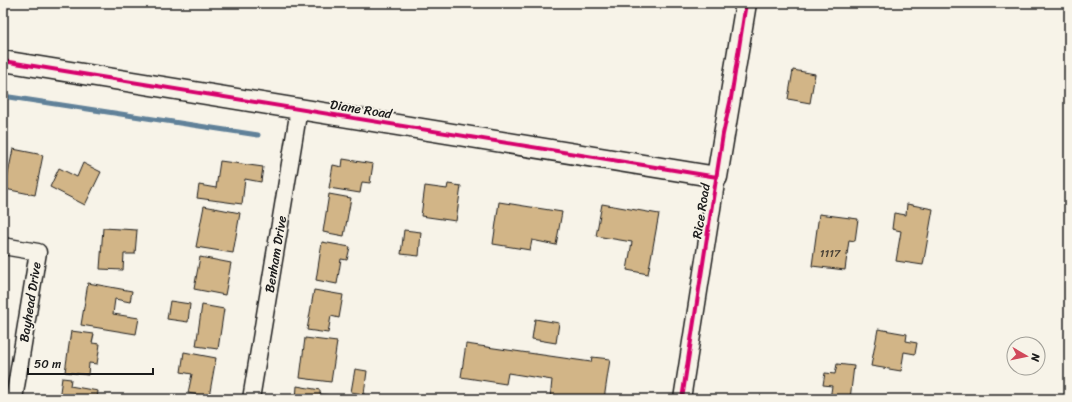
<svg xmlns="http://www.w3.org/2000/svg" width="1072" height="402" viewBox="0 0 1072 402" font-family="Sriracha,sans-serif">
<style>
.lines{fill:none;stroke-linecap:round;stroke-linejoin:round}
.stream{stroke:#618199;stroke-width:5}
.building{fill:#d2b587;stroke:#1c1c1c}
.minor-casing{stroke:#1c1c1c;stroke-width:19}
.tertiary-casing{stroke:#1c1c1c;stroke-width:23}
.minor{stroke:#f7f3e8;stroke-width:16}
.tertiary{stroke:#f7f3e8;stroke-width:20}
.cycleway-casing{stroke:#f7f3e8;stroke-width:6}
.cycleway{stroke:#d6006c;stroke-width:4}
.labels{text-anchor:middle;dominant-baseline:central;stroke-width:3.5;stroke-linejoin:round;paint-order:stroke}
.number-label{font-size:11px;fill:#4a4237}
.street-label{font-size:13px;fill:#1c1c1c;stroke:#f7f3e8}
</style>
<rect width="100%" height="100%" fill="#f7f3e8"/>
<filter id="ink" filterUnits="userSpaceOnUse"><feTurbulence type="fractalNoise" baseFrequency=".025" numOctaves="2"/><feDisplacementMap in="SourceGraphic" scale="8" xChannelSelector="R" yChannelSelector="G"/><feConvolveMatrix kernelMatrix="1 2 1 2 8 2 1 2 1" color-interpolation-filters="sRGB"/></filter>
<g filter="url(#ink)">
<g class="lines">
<!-- stream -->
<path class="stream" d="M3,96l255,39"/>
</g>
<!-- building -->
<path class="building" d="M793,70l22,4 -5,29 -22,-4z
M13,149l30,6 -8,40 -30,-6z
M343,159l30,5 -3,19 -8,-1 -2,11 -31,-5 4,-23 9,2z
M220,161l43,6 -2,15 -16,-3 -3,25 -45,-6 2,-13 17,3z
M83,163l18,9 -16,33 -35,-18 9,-19 18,9z
M448,184l13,2 -5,35 -35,-5 4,-30 22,3z
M329,194l22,4 -7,38 -21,-4z
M499,202l63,10 -6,33 -24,-5 -2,10 -37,-6z
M602,204l57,10 -11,60 -21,-4 5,-28 -36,-6z
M907,204l26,5 -10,56 -27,-4 5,-30 -9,-2 2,-16 12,2z
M204,206l36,7 -7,40 -37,-6z
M819,214l39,5 -3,22 -6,-1 -4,30 -33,-4z
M103,228l34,2 -2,24h-11l-1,16 -23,-1z
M404,230l17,2 -2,24 -18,-2z
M322,242l28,5 -3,13 -6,-1 -4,25 -21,-4z
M200,257l31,6 -6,32 -31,-6z
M88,283l44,8 -2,11 -15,-3 -2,15 26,4 -3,16 -55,-9z
M314,290l29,5 -4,23 -8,-2 -3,17 -21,-3z
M170,301l20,3 -2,18 -21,-3z
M202,305l22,4 -6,40 -22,-3z
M535,319l24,4 -3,20 -24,-4z
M878,329l29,5 -1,7 11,2 -2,11 -11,-2 -3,19 -30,-5z
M71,331l23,3 -2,9 8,1 -3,20 -8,-1 -1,12 -23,-3z
M305,338l32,4 -6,40 -31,-4z
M466,344l125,18 1,-5 18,2 -6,40h-54l2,-19 -44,-7 -2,11 -45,-7z
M184,352l32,6 -7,39 -21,-4 4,-19 -11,-2z
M837,364l17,2 -4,33h-20l2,-13 -9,-1 2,-12 10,1z
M355,369l12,2 -3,23 -13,-2z
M62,378l9,1 -1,7 28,5 -1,8h-38z
M297,386l23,4v4l12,2 -1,3h-35z"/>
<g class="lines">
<!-- minor casing -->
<g class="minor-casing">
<g id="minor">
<path d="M3,246l35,6 -24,147"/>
<path id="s1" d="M251,399l48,-290"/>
<path d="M682,399l35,-222"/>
</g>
</g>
<!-- tertiary casing -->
<g class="tertiary-casing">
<path id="tertiary" d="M3,61l714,116 29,-174"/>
</g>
<!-- minor -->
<use href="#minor" class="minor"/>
<!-- tertiary -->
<use href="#tertiary" class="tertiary"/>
<!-- cycleway casing -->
<g class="cycleway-casing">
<path id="cycleway" d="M3,61l714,116
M682,399l41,-265 8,-36 15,-95"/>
</g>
<!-- cycleway -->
<use href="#cycleway" class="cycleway"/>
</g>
</g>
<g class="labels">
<!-- number labels -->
<g class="number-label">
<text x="830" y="253">1117</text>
</g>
<!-- street labels -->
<g class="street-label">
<text transform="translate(361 109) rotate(9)">Diane Road</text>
<text transform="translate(701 211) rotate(-81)">Rice Road</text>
<text stroke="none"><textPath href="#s1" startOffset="147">Benham Drive</textPath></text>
<text transform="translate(30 302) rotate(-81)">Bayhead Drive</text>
</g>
</g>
<!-- margin -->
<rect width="1072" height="402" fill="none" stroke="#f7f3e8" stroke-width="16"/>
<rect x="8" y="8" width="1056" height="386" fill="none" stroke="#1c1c1c" stroke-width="1.5" filter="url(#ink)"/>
<!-- north arrow -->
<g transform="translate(1026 356) rotate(99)"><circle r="19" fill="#f7f3e8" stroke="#9f9d96"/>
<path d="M0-3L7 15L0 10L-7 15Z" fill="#d1495b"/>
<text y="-6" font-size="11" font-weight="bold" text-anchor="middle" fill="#1c1c1c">N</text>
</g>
<!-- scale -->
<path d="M28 368v6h125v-6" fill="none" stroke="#1c1c1c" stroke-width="2"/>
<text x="34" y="368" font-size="12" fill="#1c1c1c" stroke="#f7f3e8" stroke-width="3" paint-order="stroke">50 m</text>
</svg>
